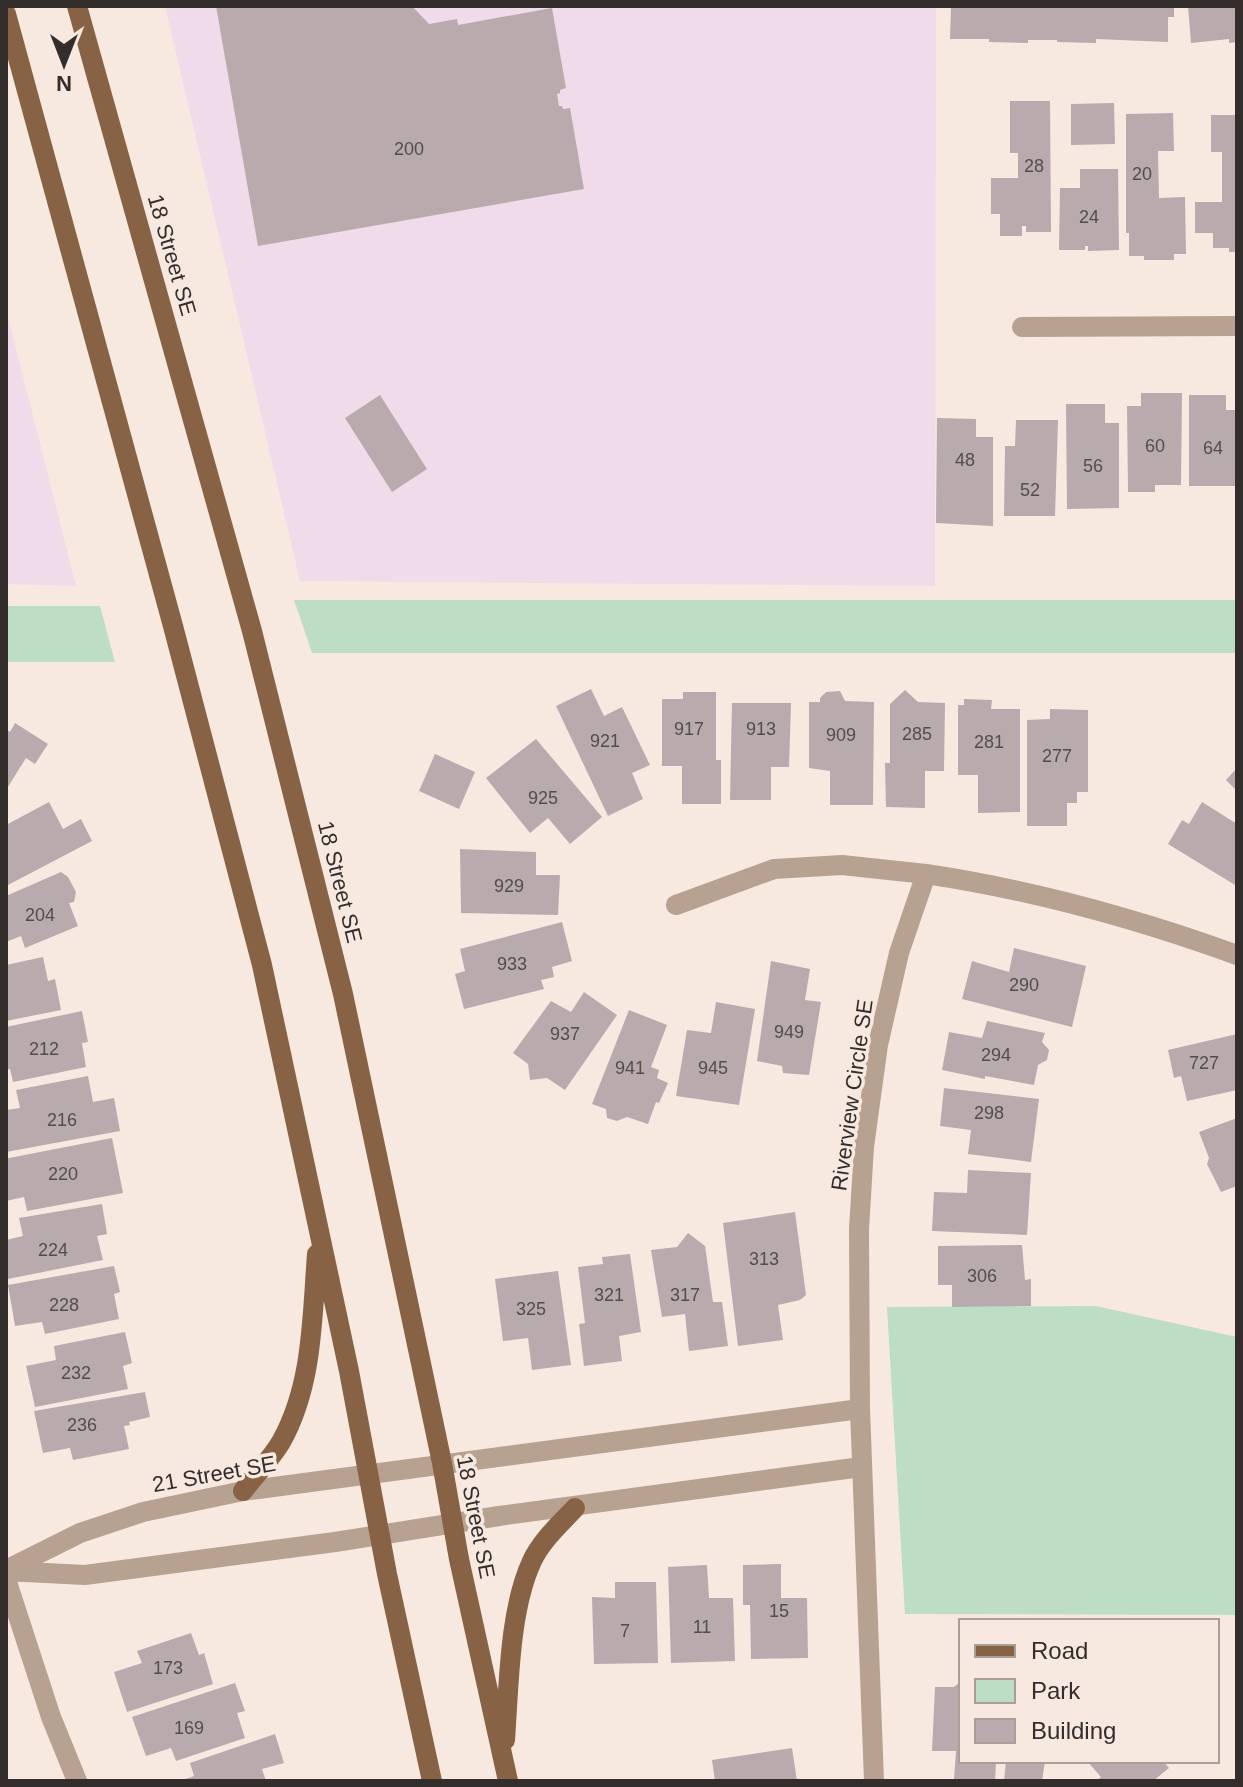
<svg xmlns="http://www.w3.org/2000/svg" width="1243" height="1787" viewBox="0 0 1243 1787" font-family="Arial,sans-serif">
<style>
.commercial{fill:#efdbea}
.green{fill:#bdddc5}
.building{fill:#b9aaae}
.lines{fill:none;stroke-linecap:round;stroke-linejoin:round}
.minor{stroke:#b7a191;stroke-width:20}
.major{stroke:#886245;stroke-width:20}
.labels{text-anchor:middle;dominant-baseline:central;stroke-width:7;stroke-linejoin:round;paint-order:stroke}
.number-label{font-size:18px;fill:#544d4c}
.street-label{font-size:22px;fill:#332e2b;stroke:#f7e9e0}
</style>
<rect width="100%" height="100%" fill="#f7e9e0"/>
<!-- commercial -->
<path class="commercial" d="M165,6h771l-1,580 -635,-5z
M6,309l70,277 -70,-2z"/>
<!-- green -->
<path class="green" d="M294,600h943v53h-925z
M6,606h94l15,56h-109z
M1096,1306l141,31v278l-332,-1 -18,-307z"/>
<!-- building -->
<path class="building" d="M216,6h196l17,18 28,-5 1,6 94,-17 14,80 -6,2v3l-3,1 2,12h3l1,3 7,-1 14,81 -326,57z
M951,6h223v11h-6v25l-72,-3v4l-39,-1v-2h-29v3l-39,-1v-3h-39z
M1188,6h49v36l-8,1v-4l-38,4z
M1010,101h40l1,131h-25v-6h-4v10h-22v-22h-9v-36h27v-25h-8z
M1114,103l1,41 -44,1v-41z
M1173,113l1,38h-16l1,47 26,-1 1,57h-12v6h-30v-4h-15v-23h-3v-119z
M1211,115h26v137h-8v-4h-16v-15h-18v-31h27v-50h-11z
M1080,169h38l1,81 -31,1v-5h-3v4h-26l1,-62h20z
M1141,393h41l-1,92h-26v7h-27l-1,-86h14z
M380,395l47,74 -35,23 -47,-74z
M1189,395h37v15h11v76h-48z
M1066,404h39v19h14v85l-52,1z
M937,418l39,1v18h17v89l-57,-3z
M1016,420h42l-3,96h-51l1,-70h10z
M591,689l13,27 18,-9 28,58 -18,8 11,26 -35,17 -52,-110z
M905,690l13,12 27,1 -1,68h-19v37l-39,-1 -1,-44h5v-59z
M840,691l5,10 29,1 -1,103h-43v-34l-21,-3v-66h11v-4l6,-6z
M683,692h33v68h5v44h-39v-38h-20v-67h21z
M964,699l28,1 -1,9h29v103l-42,1v-38h-20v-70h6z
M732,703h59l-2,64h-18v33h-41z
M1050,709l38,1v82h-11v11h-10v23h-40v-106l23,-1z
M15,723l33,21 -13,20 -9,-6 -20,32v-61l4,3z
M536,739l66,78 -32,27 -22,-26 -18,15 -44,-55z
M435,754l40,18 -16,37 -40,-18z
M1237,768v23l-11,-11z
M49,802l14,27 18,-10 11,22 -86,45v-61z
M1202,802l35,22v58l-2,3 -67,-41 14,-24 7,4z
M460,849l76,3v23h24l-2,40 -97,-2z
M61,872l7,5 8,15 -2,10 -5,1 9,23 -53,22 -4,-12 -15,6v-46z
M562,922l10,39 -20,6 2,10 -13,3 3,9 -80,20 -9,-35 10,-3 -5,-22z
M1014,948l72,18 -14,61 -110,-28 10,-38 37,11z
M43,957l5,24 7,-2 6,31 -55,11v-56z
M771,961l39,8 -5,31 16,2 -12,73 -26,-2 -1,-7 -25,-5z
M584,992l33,23 -52,75 -18,-12 -17,2 -2,-16 -15,-11 38,-52 20,11z
M716,1002l39,7 -16,96 -63,-9 11,-66 24,3z
M629,1010l38,15 -16,42 8,3 -2,8 11,5 -9,20 -3,-1 -8,22 -21,-7 -10,4 -10,-3 -1,-9 -14,-5z
M82,1011l6,31 -6,1 4,24 -73,15 -3,-13 -4,1v-43z
M987,1021l58,12 -3,9 7,8 -2,10 -9,5 -4,20 -49,-9v3l-43,-9 7,-38 33,6z
M1237,1034v56l-50,11 -6,-25 -7,2 -6,-28z
M88,1076l5,26 21,-4 6,33 -114,21v-42l14,-2 -4,-18z
M944,1088l95,11 -8,63 -63,-8 3,-24 -31,-4z
M1237,1118v68l-16,6 -14,-28 2,-6 -10,-26z
M112,1138l11,55 -96,18 -3,-14 -18,4v-41l3,-2z
M968,1170l63,3 -4,62 -95,-4 2,-39 33,1z
M102,1204l5,30 -10,2 6,24 -95,19 -2,-39 17,-4 -4,-18z
M795,1212l11,83 -6,5 -22,5 5,35 -45,6 -15,-123z
M688,1233l17,13 8,56h9l6,44 -39,5 -4,-37 -23,3 -11,-67 26,-3z
M1022,1245l3,35 6,-1v27l-79,1v-22h-14v-39z
M630,1254l11,78 -22,4 3,25 -38,5 -5,-42 6,-1 -7,-56 25,-3 -1,-7z
M114,1266l6,26 -6,2 5,25 -74,15 -3,-12 -27,4 -7,-41z
M558,1271l13,94 -39,5 -4,-32 -25,3 -8,-62z
M125,1332l7,31 -9,3 5,23 -93,18 -9,-41 30,-6 -2,-14z
M145,1392l5,25 -21,5 1,3 -6,1 5,23 -56,11 -3,-12 -27,5 -9,-42z
M781,1564v34h26l1,60 -57,1 -1,-54h-7v-40z
M707,1565l2,33h24l2,63 -64,2 -3,-96z
M615,1582h41l2,81 -64,1 -2,-67 23,1z
M191,1633l8,22 5,-2 9,31 -86,28 -13,-40 28,-9 -5,-12z
M961,1681v80h35l-1,20 -41,-2 2,-28h-24l3,-64h19z
M235,1683l10,28 -8,2 8,25 -69,23 -5,-13 -25,8 -14,-39z
M275,1734l9,29 -22,6 4,12h-87l15,-5 -4,-13z
M792,1748l5,33h-82l-3,-21z
M1006,1761h39l-3,20h-38z
M1087,1761h76l6,7 -16,13h-57l5,-4z"/>
<g class="lines">
<!-- minor -->
<path class="minor" d="M1022,327l215,-1
M676,905l98,-36 68,-4 84,9
M6,1570l74,-37 63,-21 100,-21 617,-82
M6,1571l79,4 250,-33 164,-26 362,-49
M6,1579l45,138 26,64
M874,1781l-14,-372 -1,-180 5,-82 14,-102 21,-92 27,-79c107,16 209,44 311,81"/>
<!-- major -->
<path class="major" d="M77,6l175,625 91,363 99,469 17,96 49,222
M6,14l167,612 89,339 87,406 38,203 45,207
M243,1491c12,-16 28,-32 38,-49 32,-57 31,-124 36,-188
M505,1740c4,-54 4,-130 27,-179 9,-20 28,-37 43,-53"/>
</g>
<g class="labels">
<!-- number labels -->
<g class="number-label">
<text x="409" y="149">200</text>
<text x="1034" y="166">28</text>
<text x="1142" y="174">20</text>
<text x="1089" y="217">24</text>
<text x="1155" y="446">60</text>
<text x="1213" y="448">64</text>
<text x="965" y="460">48</text>
<text x="1093" y="466">56</text>
<text x="1030" y="490">52</text>
<text x="689" y="729">917</text>
<text x="761" y="729">913</text>
<text x="917" y="734">285</text>
<text x="841" y="735">909</text>
<text x="605" y="741">921</text>
<text x="989" y="742">281</text>
<text x="1057" y="756">277</text>
<text x="543" y="798">925</text>
<text x="509" y="886">929</text>
<text x="40" y="915">204</text>
<text x="512" y="964">933</text>
<text x="1024" y="985">290</text>
<text x="789" y="1032">949</text>
<text x="565" y="1034">937</text>
<text x="44" y="1049">212</text>
<text x="996" y="1055">294</text>
<text x="1204" y="1063">727</text>
<text x="630" y="1068">941</text>
<text x="713" y="1068">945</text>
<text x="989" y="1113">298</text>
<text x="62" y="1120">216</text>
<text x="63" y="1174">220</text>
<text x="53" y="1250">224</text>
<text x="764" y="1259">313</text>
<text x="982" y="1276">306</text>
<text x="609" y="1295">321</text>
<text x="685" y="1295">317</text>
<text x="64" y="1305">228</text>
<text x="531" y="1309">325</text>
<text x="76" y="1373">232</text>
<text x="82" y="1425">236</text>
<text x="779" y="1611">15</text>
<text x="702" y="1627">11</text>
<text x="625" y="1631">7</text>
<text x="168" y="1668">173</text>
<text x="189" y="1728">169</text>
</g>
<!-- street labels -->
<g class="street-label">
<text transform="translate(172 255) rotate(74)">18 Street SE</text>
<text transform="translate(340 882) rotate(76)">18 Street SE</text>
<text transform="translate(852 1095) rotate(-82)">Riverview Circle SE</text>
<text transform="translate(214 1474) rotate(-10)">21 Street SE</text>
<text transform="translate(476 1517) rotate(79)">18 Street SE</text>
</g>
</g>
<!-- border -->
<rect width="1243" height="1787" fill="none" stroke="#332e2b" stroke-width="16"/>
<!-- legend -->
<rect x="959" y="1619" width="260" height="144" fill="#f7e9e0" stroke="#a99e98" stroke-width="2"/>
<rect x="975" y="1645" width="40" height="12" fill="#886245" stroke="#a99e98" stroke-width="2"/>
<text x="1031" y="1659" font-size="24" fill="#332e2b">Road</text>
<rect x="975" y="1679" width="40" height="24" fill="#bdddc5" stroke="#a99e98" stroke-width="2"/>
<text x="1031" y="1699" font-size="24" fill="#332e2b">Park</text>
<rect x="975" y="1719" width="40" height="24" fill="#b9aaae" stroke="#a99e98" stroke-width="2"/>
<text x="1031" y="1739" font-size="24" fill="#332e2b">Building</text>
<!-- north arrow -->
<g transform="translate(64 64) rotate(180)" stroke="#f7e9e0" stroke-width="6" paint-order="stroke">
<path d="M0-6L14 30L0 20L-14 30Z" fill="#332e2b"/>
<text y="-12" font-size="22" font-weight="bold" text-anchor="middle" fill="#332e2b">N</text>
</g>
</svg>
